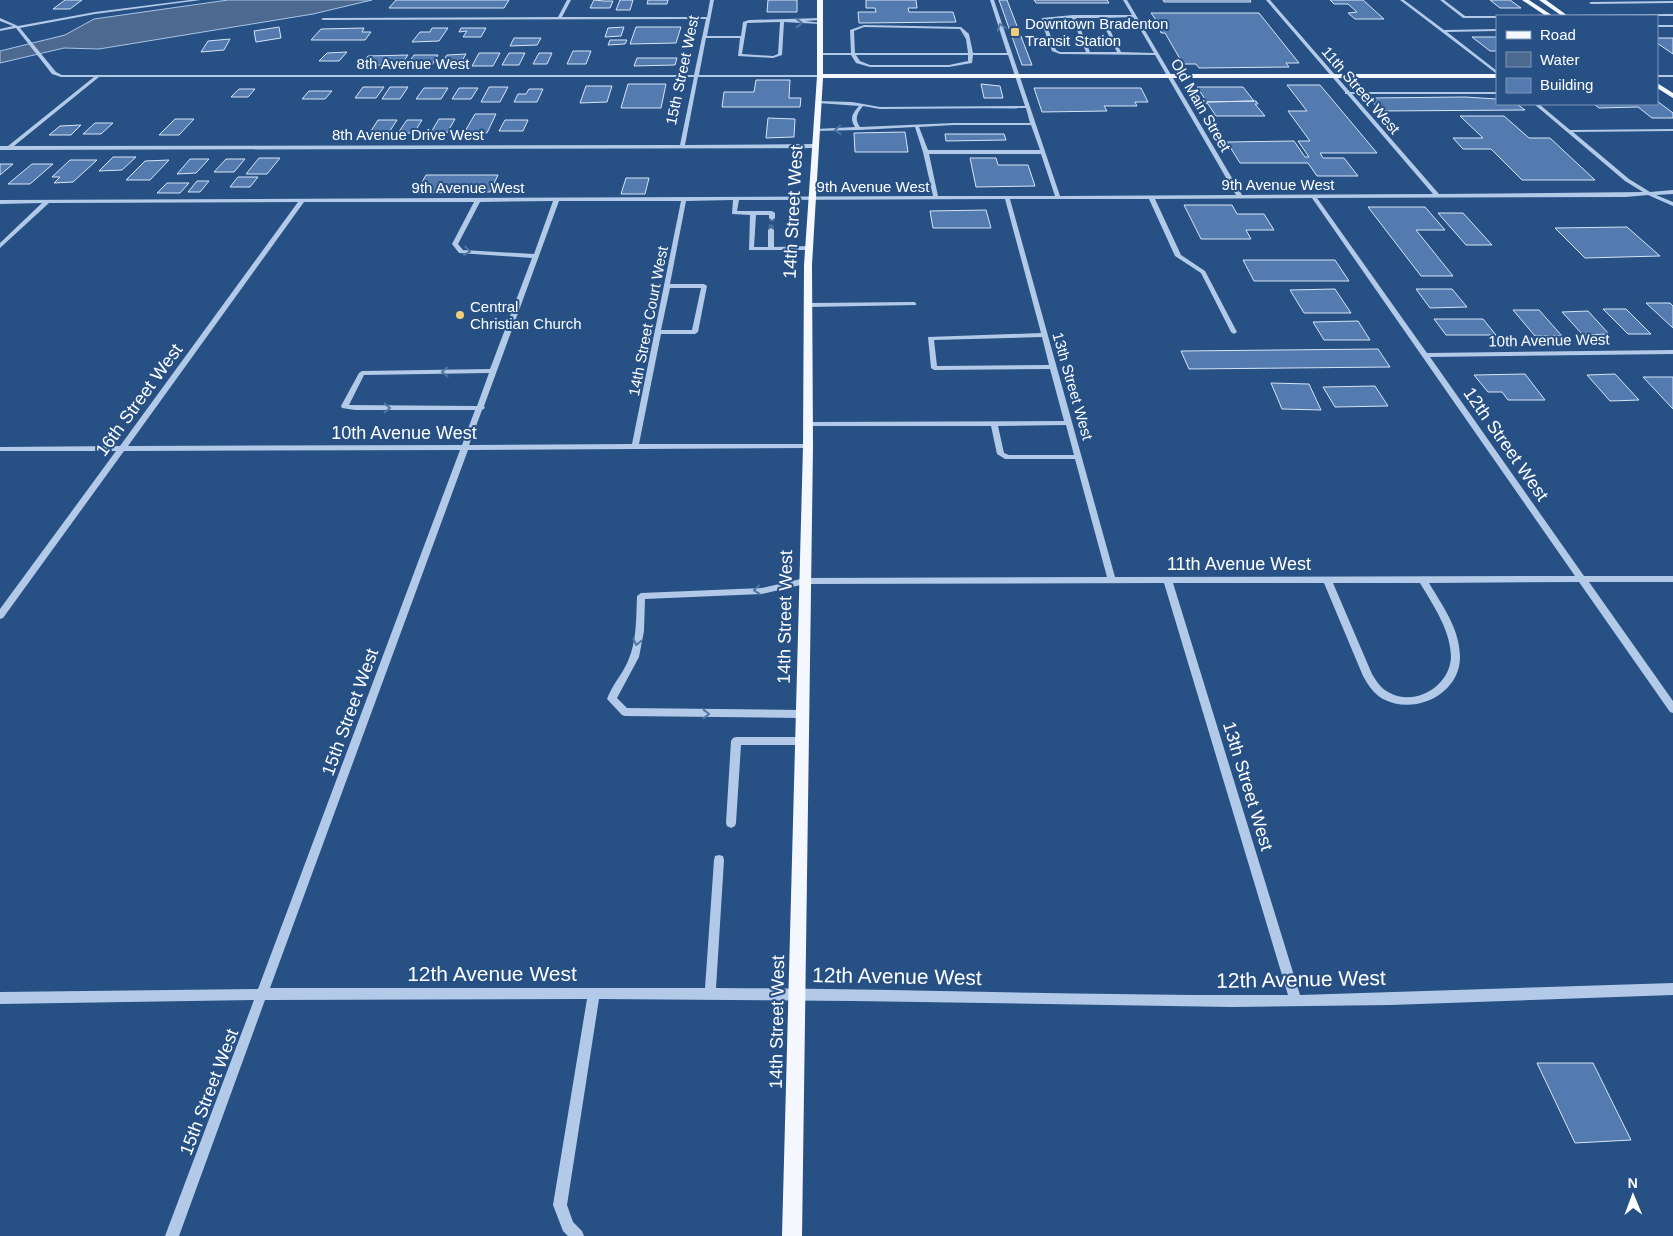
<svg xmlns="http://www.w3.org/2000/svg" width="1673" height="1236" viewBox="0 0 1673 1236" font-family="Helvetica,sans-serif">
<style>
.water{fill:#4d698f;stroke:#a7c5e8}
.building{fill:#547baf;stroke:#d6e4f6}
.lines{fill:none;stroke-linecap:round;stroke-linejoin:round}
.minor-tunnel{stroke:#476a97;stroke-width:5.5;stroke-dasharray:5.5 3;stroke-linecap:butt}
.minor{fill:#b2cae8;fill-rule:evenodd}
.major{fill:#f4f8fe;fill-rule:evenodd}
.oneway{stroke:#5175a3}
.poi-dot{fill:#f0ce78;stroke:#275085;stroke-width:2}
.labels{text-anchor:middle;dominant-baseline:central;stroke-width:4;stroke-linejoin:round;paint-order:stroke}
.far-poi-label{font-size:15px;fill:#fff;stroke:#275085;text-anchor:start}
.far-street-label{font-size:15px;fill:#fff;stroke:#275085}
.street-label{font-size:18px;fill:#fff;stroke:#275085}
.near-street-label{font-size:21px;fill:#fff;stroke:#275085}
</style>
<rect width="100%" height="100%" fill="#275085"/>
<!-- water -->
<path class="water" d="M228,0h144l-59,14 -214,35 -35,-1 -64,15v-12l65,-16 29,-16z"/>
<!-- building -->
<path class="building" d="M65,0h17l-12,9h-17z
M396,0h113l-5,8h-115z
M594,0l10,1h9l-3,7h-20z
M620,0h13l-3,10h-14z
M648,0h20l-1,4h-20z
M768,0h29v12h-30z
M866,0h50l1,8h-9l1,4h44l3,10 -97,1 -1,-11h18l-1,-4h-9z
M999,0h8l25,65h-10z
M1034,0h73l2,3h-73z
M1163,0h87l1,2h-87z
M1330,0h33l21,19h-29l-7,-6 9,-1 -9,-8h-14z
M1490,0h20l11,8h-21z
M1151,13h108l40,50h-13l3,4 -90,1 -3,-4h-13l-18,-31h-4l-1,-5h-2l-2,-4h3z
M279,27l2,11 -25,4 -2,-11z
M624,27l-3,9 -16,1 3,-9z
M636,27h45l-5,16 -46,1z
M364,28l-2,4h9l-6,8h-54l10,-11z
M432,28h16l-9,13 -27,1 8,-10h10z
M461,28h25l-5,9h-18l4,-6 -8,1z
M1472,37h25v14h-7z
M514,38h27l-4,7 -27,1z
M1657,38h16v16l-16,-11z
M230,39l-6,11 -23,2 7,-11z
M610,40h17l-2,4 -17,1z
M573,51h18l-5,13h-19z
M347,52l-8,9h-20l8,-8z
M479,53h21l-7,13h-21z
M509,53h16l-6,12h-17z
M539,53h13l-5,11h-14z
M466,54l-7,12h-20l8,-11z
M408,55l-7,10h-41l8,-9z
M414,55h24l-6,10h-25z
M637,58h40l-2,7 -41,1z
M756,80h34l-1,18h12l-1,9h-78l2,-15h30z
M628,84h38l-5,24h-40z
M981,84l19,2 3,12h-19z
M1287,85h33l57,68h-57l3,5h21l14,18h-41l-9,-13h-68l-13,-21 67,-1 11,16h4l-11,-16h12l-22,-30h19z
M586,86h26l-5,16 -27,1z
M363,87h21l-8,11h-21z
M390,87h18l-8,12h-18z
M489,87h19l-8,15h-19z
M1197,87h46l11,14 -47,1z
M424,88h24l-7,11h-25z
M459,88h19l-7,11h-19z
M1034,88h107l7,14h-13l2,4h-33l3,5 -65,1z
M239,89h16l-7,8h-17z
M529,89h14l-6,13h-23l4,-8h8z
M309,91h23l-7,8h-23z
M1465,97l32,2v5h20l8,6 -144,1 -12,-13z
M1256,101l2,3h-3l10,12h-49l-8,-12 -4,-2z
M1657,101l16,12v5h-21l-14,-11 -39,1 -5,-4h63z
M475,114h21l-9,19h-23z
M1460,116h44l25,22h21l45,42h-73l-31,-31h-28l-10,-11h30z
M768,118l27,1 -1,18 -28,1z
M175,119h19l-15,16h-20z
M439,119h16l-8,14 -17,1z
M378,120h19l-9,14h-19z
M407,120h15l-8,13h-16z
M505,120h23l-5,11h-24z
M95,123h18l-12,11h-18z
M81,125l-10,10h-22l11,-9z
M905,132l3,20h-53l-1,-19z
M945,134h59l2,6 -60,1z
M113,157h23l-14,13 -23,1z
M259,158h21l-13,16h-21z
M970,158h26l2,7h30l7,21 -59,1z
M190,159h19l-13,14 -19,1z
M226,159h19l-11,13h-20z
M70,160h27l-24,22 -19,1 6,-6h-8z
M169,160l-19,20h-24l19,-19z
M0,164h13l-13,11z
M32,164h21l-23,20h-22z
M426,175h72l-8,17 -74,1z
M238,177h20l-8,10h-20z
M626,178h23l-4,16h-24z
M197,181h12l-9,11h-12z
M167,183h22l-9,10h-23z
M1184,205h48l5,9h27l10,16h-28l5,9h-50z
M1368,207h57l20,23h-29l37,46h-32z
M986,210l5,18h-58l-3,-17z
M1438,213h25l29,32h-26z
M1627,227l33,29 -75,2 -30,-30z
M1243,260h92l14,21h-95z
M1335,289l16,24h-47l-14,-23z
M1416,289h36l15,18 -37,1z
M1646,303h24l3,3v22z
M1603,309h23l25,25h-23z
M1513,310h26l23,26h-27z
M1588,311l21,23 -26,1 -21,-23z
M1434,319h49l13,16h-50z
M1358,321l12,19h-46l-11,-18z
M1378,349l12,18 -201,2 -8,-18z
M1525,374l20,26h-37l-6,-8h-14l-14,-17z
M1615,374l24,26 -29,1 -23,-26z
M1643,377h30v32z
M1271,383l38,1 12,26 -39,-1z
M1375,386l13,20 -53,1 -12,-20z
M1537,1063h56l38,77 -56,3z"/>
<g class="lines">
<!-- minor-tunnel -->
<path class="minor-tunnel" d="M771,230l1,-12"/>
<!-- minor -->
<path class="minor" d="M190,0h11l-106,14 -75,14 36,44 6,3h632l12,-56 -383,1 -2,-1 2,-1 235,-1 9,-17h4l-9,17h145l3,-17h4l-7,36h34l2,-14 6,-2 71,-2 1,2 -16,1 17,2 -2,1 -36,-2 -2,33 -9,3 -35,-2 2,-18h-34l-7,37h121l2,1 -2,1h-122l-13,68 130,-1 3,2 -3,2 -815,2v-4h8l86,-69h-33l-9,-3 -36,-46 -16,3v-2l13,-3 -13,-5v-3l18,8 77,-14zM780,22l-2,32 -5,2 -31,-2 5,-31zM99,77h595l-14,68 -666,1z
M990,0h4l66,196 176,-1 -81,-140 -95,-1 -8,-3 -11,-30 1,-3 31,-3h59l-9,-15h4l115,195 191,-1 -86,-100h-2v-2l-79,-92h4l80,92h147v2h-145l87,100 204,-2 -18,-11 -91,-77h5l31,26 103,-1v2l-100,1 56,47 21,13 23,-2v4l-17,1 17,7v4l-25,-11 -22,2 -309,1 110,155 246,-3v4l-243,3 154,219h89v6h-84l84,119v12l-3,-1 -91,-130 -150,1c13,22 31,46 31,74 0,37 -45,59 -77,42 -9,-5 -15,-14 -20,-23l-39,-93h-151l127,412 373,-12v12l-283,10 -158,2 -379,-6 -254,-2 -32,206 6,17 9,9 2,5h-16l-5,-5 -10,-26 34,-206 -322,1 -86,236h-14l89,-236 -254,4v-12l258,-3 202,-539 -336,1 -121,167 -3,1v-10l116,-158h-116v-4l120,-1 178,-244 -249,1 -49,45v-5l42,-40 -42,1v-4l933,-4 -10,-44 -8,-25 -56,3 -45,1v-2h2l39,-2c-6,-9 -2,-14 4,-21l-41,-3 -2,-1 2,-1 34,1 28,5 145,-1 -17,-51h-35l-1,8 -23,4h-79l-14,-4 -5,-8h-32l-2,-1 2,-1h32l-1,-23 14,-5 97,2 8,7 4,19h34zM1133,17l21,36 -33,-1 -17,-34zM1055,18h17l14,34h-26l-4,-2 -11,-29zM1076,18h24l17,34h-27zM864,27l96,2 6,10 2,14h-113l-1,-22zM856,55h112v6l-19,4h-79l-10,-4zM863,106l17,3 146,-1 4,15h-76l-94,4c-6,-8 -3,-14 3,-21zM954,125h77l9,25h-112l-9,-23zM929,154h112l14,42h-117zM1312,198l263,378 -460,1 -105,-378h139l26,57 26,17 30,59 3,2 3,-2 -32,-61 -24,-16 -26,-56zM1005,199l36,134 -113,4 3,31 3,2 116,-1 14,52 -256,1 -4,2 4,2h183l6,28 8,5h70l32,118 -302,1 -43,10 -121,5 -4,3c-1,22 0,45 -9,65 -6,14 -16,24 -21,38l15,16 3,1 177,2 3,-1 2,-3 -2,-3 -3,-1 -175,-2 -10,-10 22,-41 5,-26 1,-32 117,-5 43,-10 359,-1 124,412c-190,1 -381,-6 -572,-7l8,-128 -1,-4 -4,-1 -4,1 -1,4 -9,128h-435l198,-538 340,-2 4,-2 -4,-2h-169l22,-110h34l3,-2 9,-46 -3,-2h-34l16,-83 47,-1 -1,14 18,1 -1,35h60l3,-2 -3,-2 -35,1v-17l-3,-2 -3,2v17h-14l2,-32h13v3l3,2 3,-2v-5l-3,-2h-35l2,-11zM553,201l-19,53 -71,-4 -5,-6 22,-42zM559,201h122l-49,243 -163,1 13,-35 3,-2 -1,-2zM304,202h170l-22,42 7,9 73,5 -42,111 -128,2 -3,2 -18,33 1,2 13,2h120l-13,35 -334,1zM670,288h31l-9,42h-31zM1042,337l7,28 -112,1 -3,-26zM489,373l-12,33 -128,-1 15,-30zM1066,425l8,30h-65l-5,-2 -6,-27zM1333,583h87c13,22 30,46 31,73 0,29 -35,51 -61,37 -9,-4 -13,-11 -18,-19z
M1400,0h4l40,30 53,-1v2l-50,1 50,39v3z
M1440,0h4l21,16h34h-2v2h-34z
M1673,1v2l-82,1 -2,-1 2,-1z
M1673,14v2h-148l2,-1z
M1657,25h16v2h-16z
M1657,75h16v2h-16z
M914,302l2,1v2l-107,2 -3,-2 3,-2z
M736,737h66l3,1 2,3 -2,3 -3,1h-61l-5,78 -1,3 -4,2 -4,-2 -1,-3 5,-82 2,-3z"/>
<!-- major -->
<path class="major" d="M817,0h6v74h674v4h-674l-11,187 1,181 -11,790h-20l21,-790 1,-181 13,-189z
M1522,0h7l24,16h-7z
M1539,0h7l22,16h-6z
M1657,83l16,10v5l-16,-10z"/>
</g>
<!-- one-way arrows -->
<defs><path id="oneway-chevron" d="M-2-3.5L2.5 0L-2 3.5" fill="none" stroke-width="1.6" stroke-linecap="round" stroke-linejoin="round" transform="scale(1.25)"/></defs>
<g class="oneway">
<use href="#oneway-chevron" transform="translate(799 23)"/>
<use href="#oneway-chevron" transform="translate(1001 27) rotate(-108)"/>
<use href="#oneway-chevron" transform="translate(838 130) rotate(178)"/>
<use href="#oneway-chevron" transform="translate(467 251) rotate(7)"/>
<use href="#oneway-chevron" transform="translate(445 372) rotate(179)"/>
<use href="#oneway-chevron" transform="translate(387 408)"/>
<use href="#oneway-chevron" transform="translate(757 590) rotate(174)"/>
<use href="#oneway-chevron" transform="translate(637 642) rotate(103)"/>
<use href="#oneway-chevron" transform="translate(706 714)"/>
</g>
<!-- markers -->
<g class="poi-dot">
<rect x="1010" y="27" width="10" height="10" rx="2.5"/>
<circle cx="460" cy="315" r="5"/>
</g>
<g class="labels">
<!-- far-poi labels -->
<g class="far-poi-label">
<text x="1025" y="23">Downtown Bradenton<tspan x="1025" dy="17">Transit Station</tspan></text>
<text x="470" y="306">Central<tspan x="470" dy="17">Christian Church</tspan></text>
</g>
<!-- far-street labels -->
<g class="far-street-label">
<text x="413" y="63">8th Avenue West</text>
<text transform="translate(682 70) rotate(-78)">15th Street West</text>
<text transform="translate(1361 90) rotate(49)">11th Street West</text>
<text transform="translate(1201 105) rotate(60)">Old Main Street</text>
<text x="408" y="134">8th Avenue Drive West</text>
<text x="1278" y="184">9th Avenue West</text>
<text x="873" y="186">9th Avenue West</text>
<text x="468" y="187">9th Avenue West</text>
<text transform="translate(648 321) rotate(-79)">14th Street Court West</text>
<text transform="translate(1549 340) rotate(-1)">10th Avenue West</text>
<text transform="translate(1073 386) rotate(74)">13th Street West</text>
</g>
<!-- street labels -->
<g class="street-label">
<text transform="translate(793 212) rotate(-87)">14th Street West</text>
<text transform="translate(139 400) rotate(-54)">16th Street West</text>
<text x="404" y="433">10th Avenue West</text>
<text transform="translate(1506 444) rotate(55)">12th Street West</text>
<text x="1239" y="564">11th Avenue West</text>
<text transform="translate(785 617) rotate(-89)">14th Street West</text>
<text transform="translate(350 712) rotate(-70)">15th Street West</text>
<text transform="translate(1248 786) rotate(73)">13th Street West</text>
<text transform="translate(777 1022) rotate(-89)">14th Street West</text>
<text transform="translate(209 1092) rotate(-69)">15th Street West</text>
</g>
<!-- near-street labels -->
<g class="near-street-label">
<text x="492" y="973">12th Avenue West</text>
<text transform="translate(897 976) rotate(1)">12th Avenue West</text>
<text transform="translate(1301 979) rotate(-1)">12th Avenue West</text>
</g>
</g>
<!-- legend -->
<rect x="1496" y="15" width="162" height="90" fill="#275085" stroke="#7d96b6"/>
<rect x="1506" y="31" width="25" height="8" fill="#f4f8fe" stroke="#7d96b6"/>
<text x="1540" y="40" font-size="15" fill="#ffffff">Road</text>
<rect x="1506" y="52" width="25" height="15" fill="#4d698f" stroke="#7d96b6"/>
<text x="1540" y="65" font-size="15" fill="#ffffff">Water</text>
<rect x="1506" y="78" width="25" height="15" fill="#547baf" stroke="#7d96b6"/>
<text x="1540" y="90" font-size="15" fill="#ffffff">Building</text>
<!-- north arrow -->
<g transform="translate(1633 1196) rotate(359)" stroke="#275085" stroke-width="4" paint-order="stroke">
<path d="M0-4L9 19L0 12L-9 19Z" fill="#ffffff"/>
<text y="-8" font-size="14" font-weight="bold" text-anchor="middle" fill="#ffffff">N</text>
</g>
</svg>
